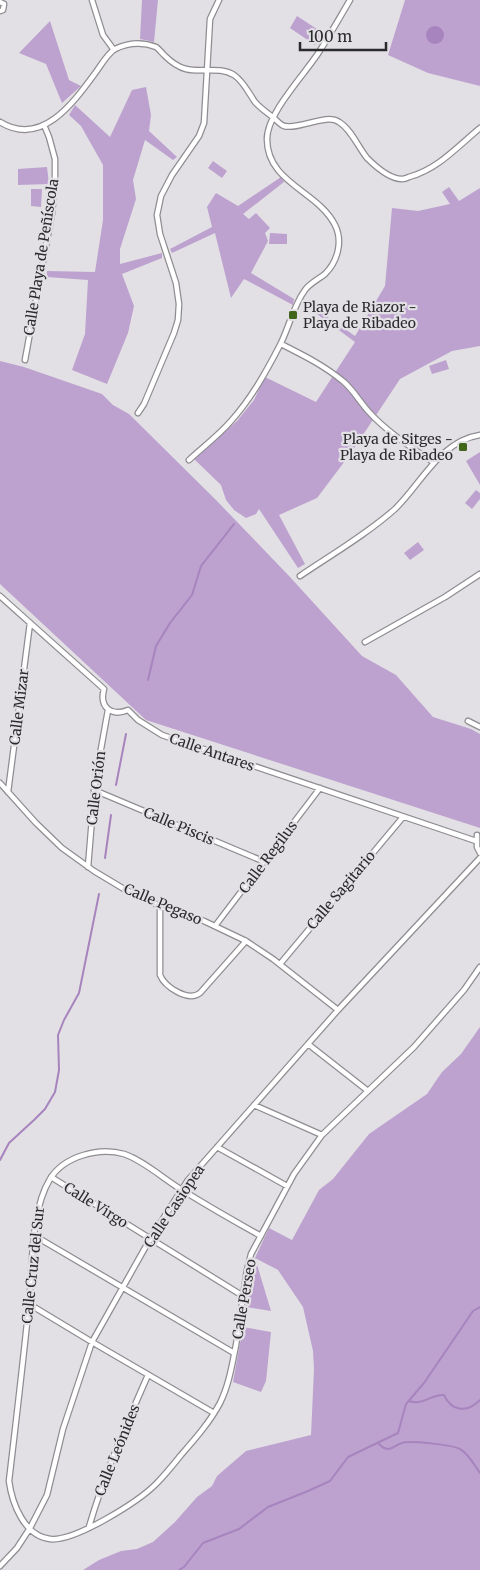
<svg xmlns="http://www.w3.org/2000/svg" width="480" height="1570" viewBox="0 0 480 1570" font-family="Merriweather,serif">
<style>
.green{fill:#bda2d0}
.water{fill:#a784be}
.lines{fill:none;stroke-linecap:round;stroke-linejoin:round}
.stream{stroke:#a784be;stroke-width:2}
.street-casing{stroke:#8f8d91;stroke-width:7}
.street{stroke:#fff;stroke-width:4.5}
.poi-dot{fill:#42651c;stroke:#e2e0e4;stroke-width:2}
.labels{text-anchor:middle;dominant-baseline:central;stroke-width:4.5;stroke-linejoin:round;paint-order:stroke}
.street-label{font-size:14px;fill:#2b2a2c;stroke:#e2e0e4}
.poi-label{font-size:14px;fill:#2b2a2c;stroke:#e2e0e4;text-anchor:start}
</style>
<rect width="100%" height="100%" fill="#e2e0e4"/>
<!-- green -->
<path class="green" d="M142,0h16l-4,42 -14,-3z
M405,0h75v86l-52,-13 -40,-18z
M297,16l26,17 -8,12 -25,-17z
M50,21l19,59 12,6 -19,17 -16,-39 -27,-11z
M146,87l5,28 -2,16 28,26 -4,3 -28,-20 -12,40 3,19 -16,50v15l42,-11v5l-40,16 12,32 -6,27 -21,51 -35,-14 13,-36 3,-54 -41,-3v-6l48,1 8,-52v-55l-22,-39 -12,-11 6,-10 35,32 22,-47z
M213,161l14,10 -5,7 -14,-10z
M47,167l2,17 -31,1v-16z
M281,177l3,5 -41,32 6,5 7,-6 14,15 -5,5 3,8 -17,32 43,26 -1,6 -49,-26 -13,19 -16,-65 -43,20 -2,-4 42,-22 -5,-20 9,-14 22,13z
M449,187l10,14 21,-13v158l-28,5 -52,28 -49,74 -34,45 -38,17 26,49 -7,4 -39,-59 -3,5 -10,4 -12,-8 -8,-10 -5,-15 -27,-26 43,-38 17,-21 11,-23 51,25 39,-60 -53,-39 1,-3 52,36 30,-50 7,-78 26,3 32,-7 -8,-12z
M31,189h11l-1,18 -10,-1z
M270,233l17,1v10h-18z
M446,360l3,9 -17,5 -3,-8z
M0,361l24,6 78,27 11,11 16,9 87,86 74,77 72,79 34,19 37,42 38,12 9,5v94l-334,-108 -146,-136z
M480,452v33l-14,-24z
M476,490l4,3v6l-8,10 -7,-6z
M418,542l6,8 -14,10 -6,-7z
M480,1027v543h-397l16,-10 22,-9 16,-2 16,-7 22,-20 22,-25 15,-11 5,-10 29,-25 65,-16 3,-66 -1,-18 -10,-44 -25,-37 -23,-12 16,53 -25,-4 7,-45 16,-34 23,12 27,-50 14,-11 36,-45 58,-40 15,-22 19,-18z
M243,1327l28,5 -5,49 -5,11 -28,-10z"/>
<!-- water -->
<path class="water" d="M426 35a9 9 0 1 1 18 0a9 9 0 1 1-18 0Z"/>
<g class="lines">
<!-- stream -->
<path class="stream" d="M148,680l8,-34 14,-23 22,-28 9,-29 33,-42
M116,785l10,-51
M105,858l6,-43
M0,1160l9,-17 25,-23 11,-11 10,-17 4,-22 -1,-35 6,-15 15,-27 20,-99
M409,1401c14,5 22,-7 35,-6 8,17 23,18 36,5
M378,1443c3,3 5,6 10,6 5,0 9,-5 14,-6 8,-3 50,2 58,6 8,4 15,17 20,24
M179,1570l5,-3 19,-24 36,-14 29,-22 40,-16 22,-10 18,-24 50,-24 8,-29 18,-21 49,-72 7,-4"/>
<!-- street casing -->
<g class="street-casing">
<path id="street" d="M92,0l11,35 11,15
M0,2l4,2 -1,6 -3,1
M0,122c42,26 74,-20 96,-50 5,-7 12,-19 19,-23 13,-6 28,-7 41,-2 3,2 5,5 8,8 5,5 13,12 22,14 15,4 34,-3 48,6 10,7 14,17 21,27 6,7 13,11 20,17 2,2 6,6 9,7 16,4 42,-13 55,-4 12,7 19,25 28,36 8,8 23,21 35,21 2,0 5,-1 7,-2 29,-8 48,-30 71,-49
M281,344c22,11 44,22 63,38 10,9 16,20 25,30 18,20 42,35 64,50
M25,360l27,-147 3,-29v-25l-6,-22 -5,-12
M138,413l6,-9 30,-71 4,-13 1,-16 -3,-21 -16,-49 -3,-19 4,-19 11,-21 27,-39 5,-13 6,-104 9,-19
M189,460c14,-13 30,-25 42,-39 20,-22 35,-49 49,-76 9,-17 13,-39 25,-55 5,-7 14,-11 20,-16 13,-13 18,-33 10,-49 -17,-34 -68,-42 -68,-86 0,-26 38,-65 52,-87 11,-17 21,-35 31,-52
M300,576c31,-21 67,-42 95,-67 26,-25 45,-68 85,-74
M0,596l104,93c-5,18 7,28 24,21l10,10 24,15 314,106
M365,642l80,-45 35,-23
M468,721l12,6
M0,783l36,40 26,25 32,23 30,18 36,17 44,15 42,20 27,18 65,51
M94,790l171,72
M8,792l22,-169
M477,835v12l3,6
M88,867l7,-85 13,-72
M160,906v69c5,12 28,27 40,18l46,-52
M215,926l105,-138
M280,964l123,-147
M308,1044l60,47
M254,1105l68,30
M217,1147l70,39
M51,1177l192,119
M35,1236l199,117
M261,1236c-27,-15 -53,-30 -79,-46 -17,-10 -39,-30 -58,-36 -25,-7 -60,2 -74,25 -20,33 -17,87 -21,125 -6,59 -13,118 -20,177 3,22 15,55 41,58 25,3 89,-38 106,-55 9,-9 17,-19 25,-29 14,-16 29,-33 39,-52 9,-18 12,-38 16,-58 4,-25 7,-50 11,-75l4,-16 43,-80 28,-39 92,-88 50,-57 16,-23
M29,1304l63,38 122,71
M89,1527c15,-52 37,-102 59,-152
M0,1566l17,-18 13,-20 17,-33 16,-66 29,-87 58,-103 38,-59 150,-170 142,-152"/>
</g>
<!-- street -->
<use href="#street" class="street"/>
</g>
<!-- markers -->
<g class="poi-dot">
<rect x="288" y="310" width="10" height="10" rx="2.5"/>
<rect x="458" y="442" width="10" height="10" rx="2.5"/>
</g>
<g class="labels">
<!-- street labels -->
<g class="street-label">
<text transform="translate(41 257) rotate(-81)">Calle Playa de Peñíscola</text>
<text transform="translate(19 707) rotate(-83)">Calle Mizar</text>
<text transform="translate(212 752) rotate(19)">Calle Antares</text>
<text transform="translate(96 788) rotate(-83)">Calle Orión</text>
<text transform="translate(179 826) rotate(23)">Calle Piscis</text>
<text transform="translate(268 857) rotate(-53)">Calle Regilus</text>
<text transform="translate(341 890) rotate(-50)">Calle Sagitario</text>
<text transform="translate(163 904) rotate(23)">Calle Pegaso</text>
<text transform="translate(96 1205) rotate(32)">Calle Virgo</text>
<text transform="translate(174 1206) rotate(-56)">Calle Casiopea</text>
<text transform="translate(33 1265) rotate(-84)">Calle Cruz del Sur</text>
<text transform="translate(244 1299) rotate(-80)">Calle Perseo</text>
<text transform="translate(117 1450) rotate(-68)">Calle Leónides</text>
</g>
<!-- poi labels -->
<g class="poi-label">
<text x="303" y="307">Playa de Riazor -<tspan x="303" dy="16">Playa de Ribadeo</tspan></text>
<text x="453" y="439" text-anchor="end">Playa de Sitges -<tspan x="453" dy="16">Playa de Ribadeo</tspan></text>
</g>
</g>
<!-- scale -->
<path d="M300 42v8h86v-8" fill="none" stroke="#2b2a2c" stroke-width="2.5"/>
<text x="308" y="42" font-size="15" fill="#2b2a2c" stroke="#e2e0e4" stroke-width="4" paint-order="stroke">100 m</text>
</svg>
